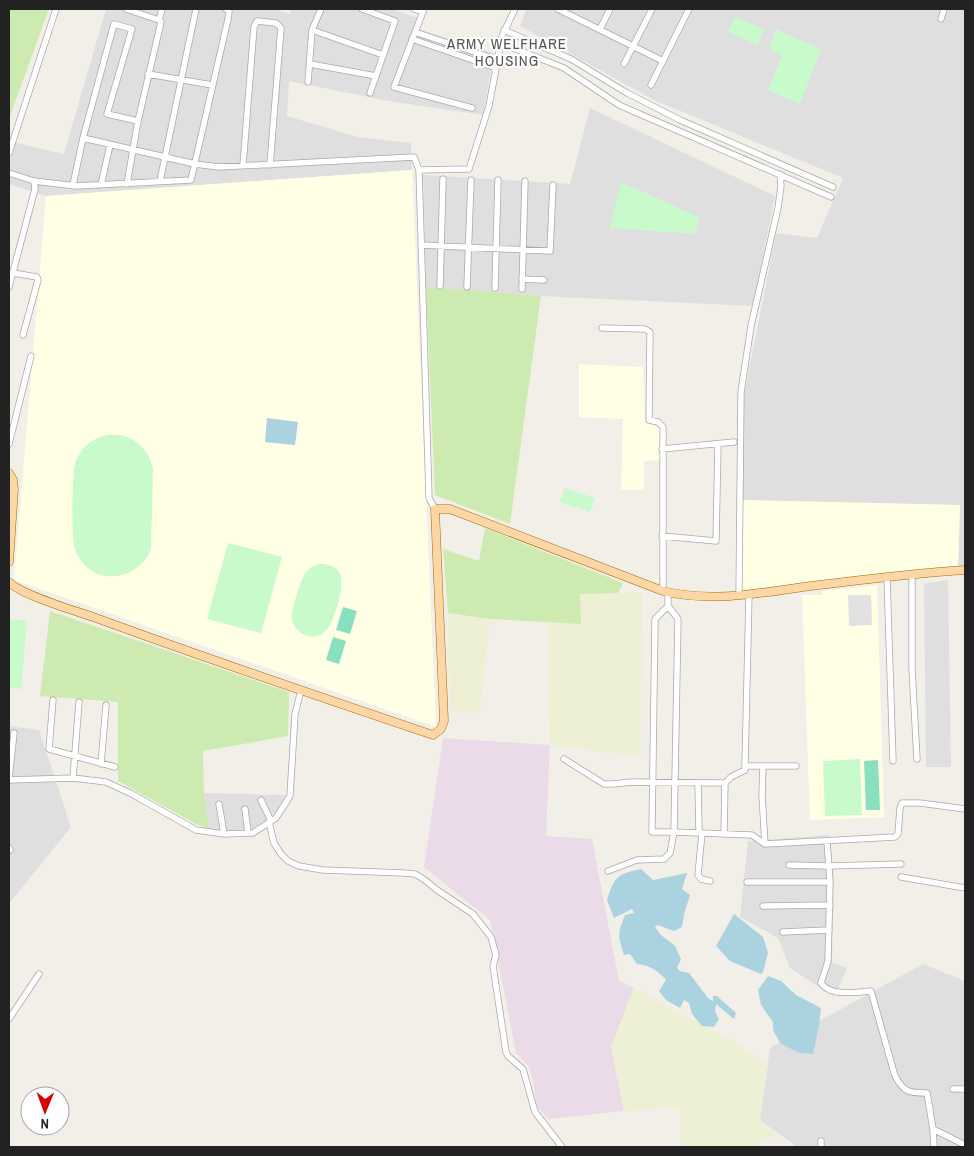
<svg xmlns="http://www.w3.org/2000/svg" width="974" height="1156" font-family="'Archivo Narrow',sans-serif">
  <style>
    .residential { fill: #e0dfdf }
    .industrial { fill: #ebdbe8 }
    .education { fill: #ffffe5 }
    .farmland { fill: #eef0d5 }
    .grass { fill: #cdebb0 }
    .park { fill: #c8facc }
    .pitch { fill: #88e0be }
    .parking { fill: #e2e2e2 }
    .water { fill: #aad3df }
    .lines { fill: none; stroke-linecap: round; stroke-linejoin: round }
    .minor-casing { stroke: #a9a9a9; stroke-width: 7 }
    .major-casing { stroke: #a06b00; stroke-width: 9 }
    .minor { stroke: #fff; stroke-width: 5.5 }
    .major { stroke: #fcd6a4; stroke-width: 8 }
    .labels { text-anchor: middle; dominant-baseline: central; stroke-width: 4.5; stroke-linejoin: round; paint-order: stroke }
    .neighbourhood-label { font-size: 15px; letter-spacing: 1px; fill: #555; stroke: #fff }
  </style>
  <rect width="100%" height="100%" fill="#f2efe9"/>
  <path class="residential" d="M106,9H274L290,14L291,9H392L417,18L414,28L494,53L483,115L388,101L289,81L287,116L358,137L411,143L412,170L46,196L9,184V141L64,154Z
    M526,9H965V567H958L960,505L741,500L744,395L776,233L817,238L843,178L654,100L520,26Z
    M590,108L775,196L753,306L541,296L426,287L423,175L570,184Z
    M948,580L951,767H926L924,584Z
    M9,726L39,730L71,827L9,904Z
    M204,793L285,795L280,807L266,821L252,829L231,832L209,829Z
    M829,835L834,874L832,962L847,968L834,997L790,968L778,938L740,917L748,841Z
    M923,964L965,981V1147H797L760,1120L770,1048Z"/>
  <path class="industrial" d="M443,738L550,745L546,836L592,839L619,981L634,988L611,1047L624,1111L549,1119L538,1108L530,1068L516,1053L490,920L424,867Z"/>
  <path class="education" d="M412,170L436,727L14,580L46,196Z
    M579,364L643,367L645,422L660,428L661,460L644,461V490H621L623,419L579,417Z
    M741,500L960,505L958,567L742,590Z
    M877,585L884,817L810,820L802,595H823V591Z"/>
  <path class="farmland" d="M642,592L641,757L550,745L548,621L580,624V594Z
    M448,613L490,619L480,713L450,712Z
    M634,988L732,1041L768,1064L760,1120L778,1133L752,1147H681L680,1108L624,1111L611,1047Z"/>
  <path class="grass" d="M9,9H49L9,119Z
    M426,287L541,296L510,524L435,495Z
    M485,528L623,583L618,593L580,594L581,624L490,619L448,613L443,549L479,561Z
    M50,611L289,692L288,736L203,751L204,793L209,829L196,824L118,781V702L40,696Z"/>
  <path class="park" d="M735,17L764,29L758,45L728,32Z
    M776,29L821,49L800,104L768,90L782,56L769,49Z
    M621,182L699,217L696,234L610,228Z
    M108,435C131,433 148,446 153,469L151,549C137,584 88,587 75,549C71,537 72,477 75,464C80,448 91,438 108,435Z
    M565,488L595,498L590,512L560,502Z
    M228,543L282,557L261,633L207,619Z
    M320,564C349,564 342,589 337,607C332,623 325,644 303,634C297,631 293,625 292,619C291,610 301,578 307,571C311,567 315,565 320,564Z
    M9,619L27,621L21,689L9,688Z
    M860,759L862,815L825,816L823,761Z"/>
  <path class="pitch" d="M343,607L357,611L350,634L336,630Z
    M333,637L346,641L339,664L326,660Z
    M878,760L880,810H866L864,761Z"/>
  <path class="parking" d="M848,595H871L872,625L849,626Z"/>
  <path class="water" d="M267,418L298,422L295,445L265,442Z
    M641,869L653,880L687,873L682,889L690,895L684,914L682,927L674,931L658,925L655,927L661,935L675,946L681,959L677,968L680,971L689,973L708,998L713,1001V996H717L736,1013L734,1019L716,1004L715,1011L719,1019L714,1027L702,1026L692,1014L689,1003L684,1000L680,1008L666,1000L659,991L666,980C658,971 650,965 637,964L630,954L624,955C618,935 617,935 625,915L634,913L632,909L614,918L607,900C614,877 617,874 641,869Z
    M734,914L763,937L768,953L763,972L761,974L730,961L716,946Z
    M768,976L781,981L796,995L821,1008L819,1026L813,1054L799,1053L780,1043L773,1030V1022L761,1005L758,990Z"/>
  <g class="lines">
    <defs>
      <path id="minor" d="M126,9L159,20L161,22L138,121L127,184
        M362,9L395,21L370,93
        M414,9L423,12
        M424,9L394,87L472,108
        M558,9L663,61
        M941,19L944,9
        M159,20L162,9
        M600,29L610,9
        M312,30L383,55
        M504,30L571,59L627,93L680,120L833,187
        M415,32L498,60
        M412,39L496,68
        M501,43L564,68L619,105L831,197
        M310,64L376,76
        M624,64L652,9
        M148,74L212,85
        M308,82L312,30L321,9
        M651,85L689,9
        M83,138L195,164L219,167L414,157L419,170
        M9,153L56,9
        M243,165L254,27L257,21L276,23L281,28L270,165
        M9,173L34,181L35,189L9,287
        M34,181L76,186L191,180L228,19L229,11L226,9
        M160,181L196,9
        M73,185L83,138L114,24L132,29L107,114L138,121
        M101,185L110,145
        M421,245L550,251L553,185
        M13,273L37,277L38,280L23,335
        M522,279L544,280
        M440,286L443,179
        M467,287L471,180
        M495,288L498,180
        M522,289L525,181
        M602,328L645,329L650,332L649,420L658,422L663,427V591
        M9,444L31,356
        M662,449L734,442
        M435,509L429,498L419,170L469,169L489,106L502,36L515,9
        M662,536L716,541L718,444
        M912,575V669L917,759
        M887,578L893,761
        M668,592V606L678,619L674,832L752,835L765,844L895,837L898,834L900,808L902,803H920L965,809
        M739,596L741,392L751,326L778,208L781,186L780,174
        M53,700L49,749L115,767
        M564,759L604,784H613L632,782L725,783
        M101,764L106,705
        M745,766H796
        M763,766L762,795L765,844
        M9,778L14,733
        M73,778L79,702
        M9,780L73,778L106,782L132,794L196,830L224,834L253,833L276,818L290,796L295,714L301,690
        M698,783L699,832
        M261,800L271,821
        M219,804L224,834
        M245,809L248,833
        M269,822L274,843L281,854L288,861L299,866L323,870L404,873L415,874L425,880L437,890L473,914L491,937L496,955L493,966L506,1052L508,1056L523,1069L535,1112L562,1147
        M702,833L698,875L701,879L710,881
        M724,833L725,783L731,777L745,770V766L749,594
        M827,841L830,882L828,961L821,983C831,997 855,992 871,991L895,1076C904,1092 908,1093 927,1093L933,1129L965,1145
        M9,848L10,850
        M789,865L829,866L901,864
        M608,871L637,860L664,859L670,853L674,832H652L655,619L668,606
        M901,877L965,888
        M747,882H830
        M763,906L830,905
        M783,932L829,930
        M9,1019L39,974
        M953,1089H965
        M933,1129L934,1147
        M821,1141V1147"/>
      <path id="major" d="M9,473L13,480L14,489L9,562
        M9,582C21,595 76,611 96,618C208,659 320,697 433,735L441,729L444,721L435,509H450L663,591C711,603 761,593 810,586C861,580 914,573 965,570"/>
    </defs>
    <use href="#minor" class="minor-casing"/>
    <use href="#major" class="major-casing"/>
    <use href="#minor" class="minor"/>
    <use href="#major" class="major"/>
  </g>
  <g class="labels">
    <g class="neighbourhood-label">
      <text x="507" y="43">ARMY WELFHARE<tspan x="507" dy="17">HOUSING</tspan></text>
    </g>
  </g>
  <rect width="974" height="1156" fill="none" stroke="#222222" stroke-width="20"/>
  <g transform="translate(45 1111) rotate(181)"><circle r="24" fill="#ffffff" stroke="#a7a7a7"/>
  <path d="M0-4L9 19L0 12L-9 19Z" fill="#d40000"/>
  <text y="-8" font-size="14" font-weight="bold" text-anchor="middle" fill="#222222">N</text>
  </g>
</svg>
